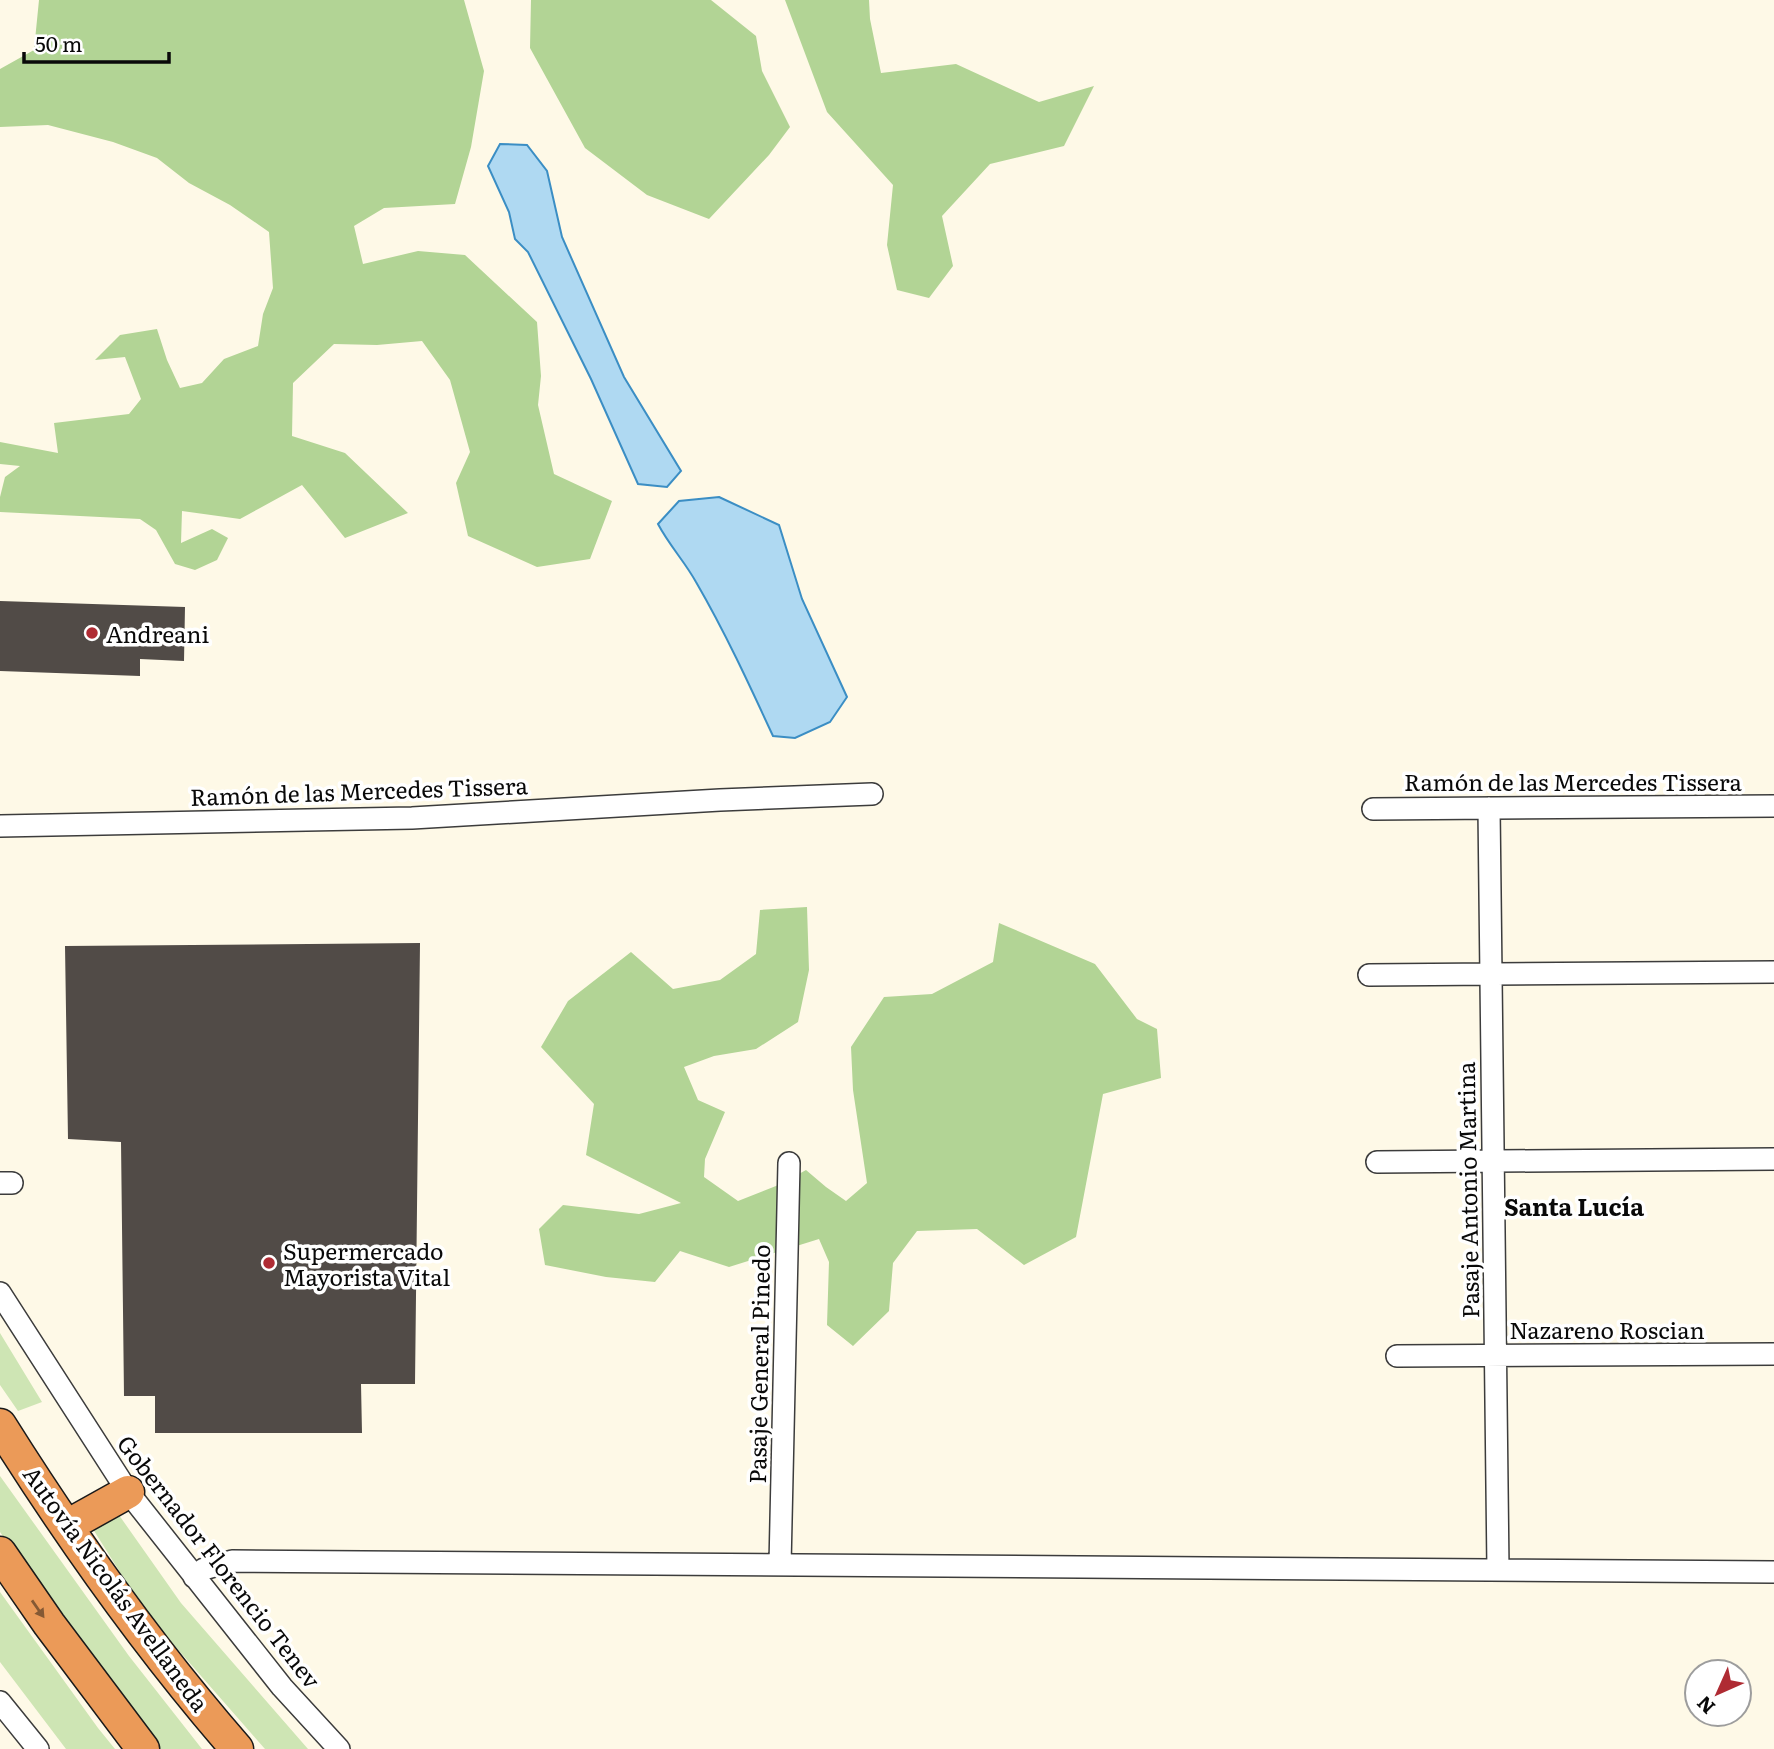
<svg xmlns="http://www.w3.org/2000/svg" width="1774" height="1749" font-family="Literata,serif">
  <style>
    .green { fill: #cee5b4 }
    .forest { fill: #b2d495 }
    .water { fill: #afd9f2; stroke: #3b8ec4; stroke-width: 2 }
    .building { fill: #514b47 }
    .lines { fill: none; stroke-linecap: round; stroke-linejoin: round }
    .minor-casing { stroke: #3c3c3c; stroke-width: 24 }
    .highway-casing { stroke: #1a1a1a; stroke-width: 35 }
    .minor { stroke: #fff; stroke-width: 21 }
    .highway { stroke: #eb9a58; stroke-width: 32 }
    .oneway { fill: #855934 }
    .poi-dot { fill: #af2b33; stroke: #fff; stroke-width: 2.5 }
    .labels { text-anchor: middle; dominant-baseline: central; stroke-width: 7; stroke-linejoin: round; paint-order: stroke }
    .poi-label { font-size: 23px; fill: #090909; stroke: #fff; text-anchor: start }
    .street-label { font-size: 23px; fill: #090909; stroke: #fff }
    .neighbourhood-label { font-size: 24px; font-weight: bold; fill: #090909; stroke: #fff }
  </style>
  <rect width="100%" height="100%" fill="#fef9e7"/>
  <path class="green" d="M0,1333L42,1402L18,1411L0,1385Z
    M0,1476L129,1656L202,1749H158L79,1645L0,1532Z
    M114,1508L181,1603L308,1749H265L145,1612L86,1518Z
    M0,1592L98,1728L115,1749H66L0,1662Z"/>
  <path class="forest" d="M39,0H464L484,71L471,147L455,204L384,208L354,226L363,264L418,251L465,255L537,322L541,376L538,405L554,474L612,501L590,559L537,567L468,536L456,483L470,452L450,380L422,341L377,345L334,344L293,383L292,436L345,453L408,513L345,538L302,485L240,519L182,511L181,543L212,529L228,538L217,560L195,570L175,564L156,530L140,519L0,512V497L5,477L20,466L0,464V442L58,453L54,423L129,414L141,399L125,357L95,360L120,335L157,329L167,360L180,388L202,383L224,359L258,346L263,314L273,288L269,232L230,205L189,183L157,158L113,142L48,125L0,127V69L34,50Z
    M531,0H711L756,36L762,71L790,127L769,155L709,219L647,195L585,148L530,48Z
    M785,0H869L870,19L881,73L956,64L1039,102L1094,86L1064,146L990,164L942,216L953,266L929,298L897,290L887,245L893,185L827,112Z
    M807,907L809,970L798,1022L756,1049L714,1056L684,1067L698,1100L725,1112L705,1159L704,1177L738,1201L781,1184L806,1170L826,1187L846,1201L867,1183L853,1090L851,1047L884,997L932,994L993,962L999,923L1095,964L1137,1019L1157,1029L1161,1078L1103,1094L1076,1237L1024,1265L977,1229L917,1231L893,1263L889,1311L853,1346L827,1325L829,1262L819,1239L729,1267L680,1251L655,1282L606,1277L545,1265L539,1229L563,1205L639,1214L681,1203L586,1155L594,1104L541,1047L568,1001L631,952L673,989L720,980L756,954L760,910Z"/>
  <path class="water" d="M500,144L527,145L547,171L562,237L624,377L681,471L667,487L638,484L591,379L528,252L515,239L509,212L488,166Z
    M719,497L779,525L802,599L847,697L830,722L795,738L773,736C749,684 725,632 696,582C685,562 669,545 658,524L679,501Z"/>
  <path class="building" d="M0,601L185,607L184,661L140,659V676L0,671Z
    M420,943L415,1384H361L362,1433H155V1396H124L121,1142L68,1139L65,946Z"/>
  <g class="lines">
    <defs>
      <path id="minor" d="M1489,808L1498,1570
        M1373,809L1774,806
        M0,826L412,818L720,800L872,794
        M1369,975L1774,972
        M1377,1162L1774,1159
        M0,1183H12
        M0,1293L128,1492L282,1687L339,1749
        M1397,1356L1774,1354
        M780,1565L789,1163
        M194,1577L204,1569L232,1561L1774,1572
        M0,1702L38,1749"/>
      <path id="highway" d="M0,1425C71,1538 149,1648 237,1749
        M67,1526L128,1492
        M0,1553L49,1624L143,1749"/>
    </defs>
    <use href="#minor" class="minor-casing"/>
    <use href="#highway" class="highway-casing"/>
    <use href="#minor" class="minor"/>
    <use href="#highway" class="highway"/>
  </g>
  <defs><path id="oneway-solid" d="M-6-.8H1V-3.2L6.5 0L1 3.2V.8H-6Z" transform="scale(1.75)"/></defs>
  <use class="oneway" href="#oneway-solid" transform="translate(38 1609) rotate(55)"/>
  <g class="poi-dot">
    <circle cx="92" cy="633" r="7"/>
    <circle cx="269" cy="1263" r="7"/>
  </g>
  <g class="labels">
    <g class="poi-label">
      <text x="106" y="633">Andreani</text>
      <text x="283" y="1250">Supermercado<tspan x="283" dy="26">Mayorista Vital</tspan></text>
    </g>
    <g class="street-label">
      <text x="1573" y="781">Ramón de las Mercedes Tissera</text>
      <text transform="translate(359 790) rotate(-2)">Ramón de las Mercedes Tissera</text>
      <text transform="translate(1467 1190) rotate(-91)">Pasaje Antonio Martina</text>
      <text x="1607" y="1329">Nazareno Roscian</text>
      <text transform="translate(758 1364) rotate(-89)">Pasaje General Pinedo</text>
      <text transform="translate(220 1561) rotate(52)">Gobernador Florencio Tenev</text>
      <text transform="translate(117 1588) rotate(54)">Autovía Nicolás Avellaneda</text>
    </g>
    <g class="neighbourhood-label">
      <text x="1574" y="1205">Santa Lucía</text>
    </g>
  </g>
  <g transform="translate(1718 1693) rotate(225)"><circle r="33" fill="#ffffff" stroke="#9d9d9d" stroke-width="2"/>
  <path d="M0-5L12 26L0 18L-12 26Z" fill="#af2b33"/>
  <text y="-10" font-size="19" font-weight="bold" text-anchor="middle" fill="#090909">N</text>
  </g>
  <path d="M24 52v10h145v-10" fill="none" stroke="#090909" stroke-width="3.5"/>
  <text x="35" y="52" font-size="21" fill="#090909" stroke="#ffffff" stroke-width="5" paint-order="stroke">50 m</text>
</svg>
